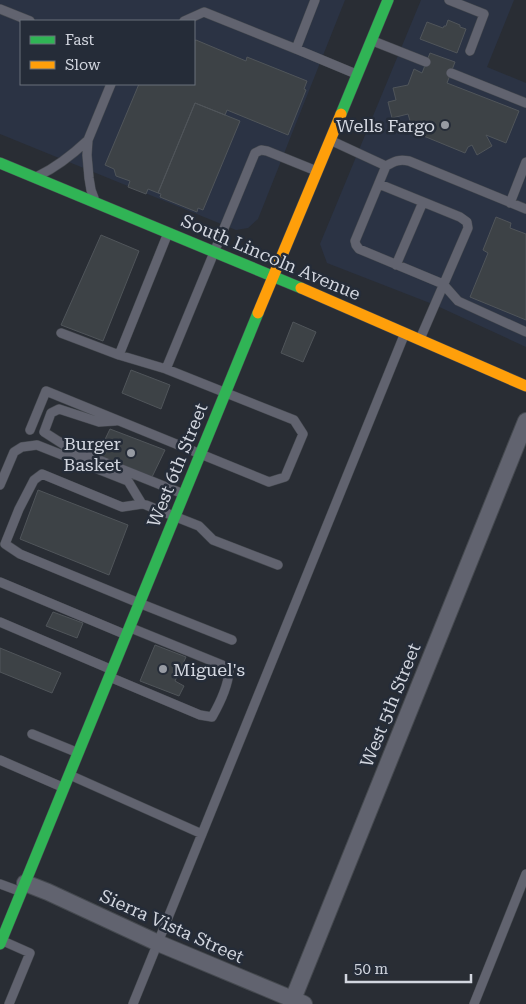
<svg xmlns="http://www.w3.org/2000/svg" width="526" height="1004" font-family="'Roboto Serif',serif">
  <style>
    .built { fill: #2b3344; fill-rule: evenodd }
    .building { fill: #3d4246; stroke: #50555a }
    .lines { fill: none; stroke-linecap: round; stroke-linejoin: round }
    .lane-casing { stroke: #45494f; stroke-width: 10 }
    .street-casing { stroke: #45494f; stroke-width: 18 }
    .fast-casing { stroke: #45494f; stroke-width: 12 }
    .slow-casing { stroke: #45494f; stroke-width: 12 }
    .lane { stroke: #61636f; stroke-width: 9 }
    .street { stroke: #61636f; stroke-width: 16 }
    .fast { stroke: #30b455; stroke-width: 11 }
    .slow { stroke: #ff9f0a; stroke-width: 11 }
    .poi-dot { fill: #979ba3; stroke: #252c38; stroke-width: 2 }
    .labels { text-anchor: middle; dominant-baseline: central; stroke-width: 5; stroke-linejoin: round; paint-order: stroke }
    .poi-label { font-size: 18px; fill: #d2d6df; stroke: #252c38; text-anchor: end }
    .street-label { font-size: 18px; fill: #d2d6df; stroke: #252c38 }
  </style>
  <rect width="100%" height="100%" fill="#292d34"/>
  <path class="built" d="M0,0H345L258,219L248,228L236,230L0,134ZM21,21H194V84H21Z
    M421,0H514L487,67L526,83V347L435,305L327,263L320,244Z"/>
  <path class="building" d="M448,20L460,25V27L466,29L457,53L420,39L427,22L443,28L444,26H446Z
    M196,40L246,61L247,57L307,81L304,89L306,90L288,135L227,110L225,115L195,103L158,193L148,189L146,194L128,187L130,181L116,176L114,169L105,165L139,84H194V41Z
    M430,53L455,62L447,83L519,111L506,143L486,135L492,146L477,155L472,145L468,147L465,153L409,130L411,124L408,114L392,118L388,102L396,100L393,88L408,85L414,69L422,73Z
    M195,103L240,121L203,210L198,208L197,212L160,197L161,194L158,193Z
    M496,217L511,223L510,228L526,234V320L470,297L488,253L483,250Z
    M101,235L139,251L103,341L61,325Z
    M293,322L316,332L303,362L281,353Z
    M131,370L170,385L161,409L122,393Z
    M110,429L165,450L152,477L97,456Z
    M38,490L128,525L109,575L20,539Z
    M53,612L83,623L77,638L46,626Z
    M155,645L186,657L175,681L184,686L179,696L140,681Z
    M0,648L61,673L52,693L0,672Z"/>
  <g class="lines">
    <defs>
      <path id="lane" d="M315,0L296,49L356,74
        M449,0L484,14L470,51
        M0,9L30,21
        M184,21L204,12L296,49
        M373,41L426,62
        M451,73L526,103
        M332,141L386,166
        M38,176C57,167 72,155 88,140
        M379,184L460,217L467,222L468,228L420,339
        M94,198L91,190L89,178L87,155L88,140L111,84
        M510,203L526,162
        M526,209L409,161C399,159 395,161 386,166L355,241L356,245L359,249L443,284L458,301L526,332
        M396,265L423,202
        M119,355L168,233
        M166,369L255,153L261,150L267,151L314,170
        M115,421L99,422L59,409L51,413L44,432L69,448L181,493
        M30,430L46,391L269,482L285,477L303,434L294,420L166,369L119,355L61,333
        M0,485L14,452L22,447L37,445L128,481L142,504
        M0,582L124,634
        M0,622L110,669
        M232,640L139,603L20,554L5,544L19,509L34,480L42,474L122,507L142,504L146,505L199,526L213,540L278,565
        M112,678L200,715L212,717C220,703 228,687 229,671L222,665L131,628
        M32,734L76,752
        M0,760L62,787
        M72,776L202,834
        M0,884L19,891
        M3,941L30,953L9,1004
        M133,1004L405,333
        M474,1004L526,874"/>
      <path id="street" d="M25,883L48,892L158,943L304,1004
        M291,1004L526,421"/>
      <path id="fast" d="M341,114L388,0
        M0,163L301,288
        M0,944L258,313"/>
      <path id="slow" d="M301,288L526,386
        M258,313L341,114"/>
    </defs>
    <use href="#lane" class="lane-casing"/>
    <use href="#street" class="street-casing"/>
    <use href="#fast" class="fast-casing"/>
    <use href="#slow" class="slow-casing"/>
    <use href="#lane" class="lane"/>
    <use href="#street" class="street"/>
    <use href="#fast" class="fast"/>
    <use href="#slow" class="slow"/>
  </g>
  <g class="poi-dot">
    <circle cx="445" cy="125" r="5"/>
    <circle cx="131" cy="453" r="5"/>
    <circle cx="163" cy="669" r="5"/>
  </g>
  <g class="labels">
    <g class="poi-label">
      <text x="435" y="125">Wells Fargo</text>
      <text x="121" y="443">Burger<tspan x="121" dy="21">Basket</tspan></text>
      <text x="173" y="669" text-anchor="start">Miguel's</text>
    </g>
    <g class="street-label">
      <text transform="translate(271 257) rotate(23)">South Lincoln Avenue</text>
      <text transform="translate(177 465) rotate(-68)">West 6th Street</text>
      <text transform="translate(390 705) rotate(-68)">West 5th Street</text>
      <text transform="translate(172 926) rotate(24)">Sierra Vista Street</text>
    </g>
  </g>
  <rect x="20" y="20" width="175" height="65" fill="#252c38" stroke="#6a707b"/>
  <rect x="30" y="36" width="25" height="8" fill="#30b455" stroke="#6a707b"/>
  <text x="65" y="45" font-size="15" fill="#d2d6df">Fast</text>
  <rect x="30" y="61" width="25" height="8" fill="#ff9f0a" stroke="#6a707b"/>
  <text x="65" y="70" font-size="15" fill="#d2d6df">Slow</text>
  <path d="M346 974v8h125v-8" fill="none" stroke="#d2d6df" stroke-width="2.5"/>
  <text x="354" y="974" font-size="15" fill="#d2d6df" stroke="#252c38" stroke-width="4" paint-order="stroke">50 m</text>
</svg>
